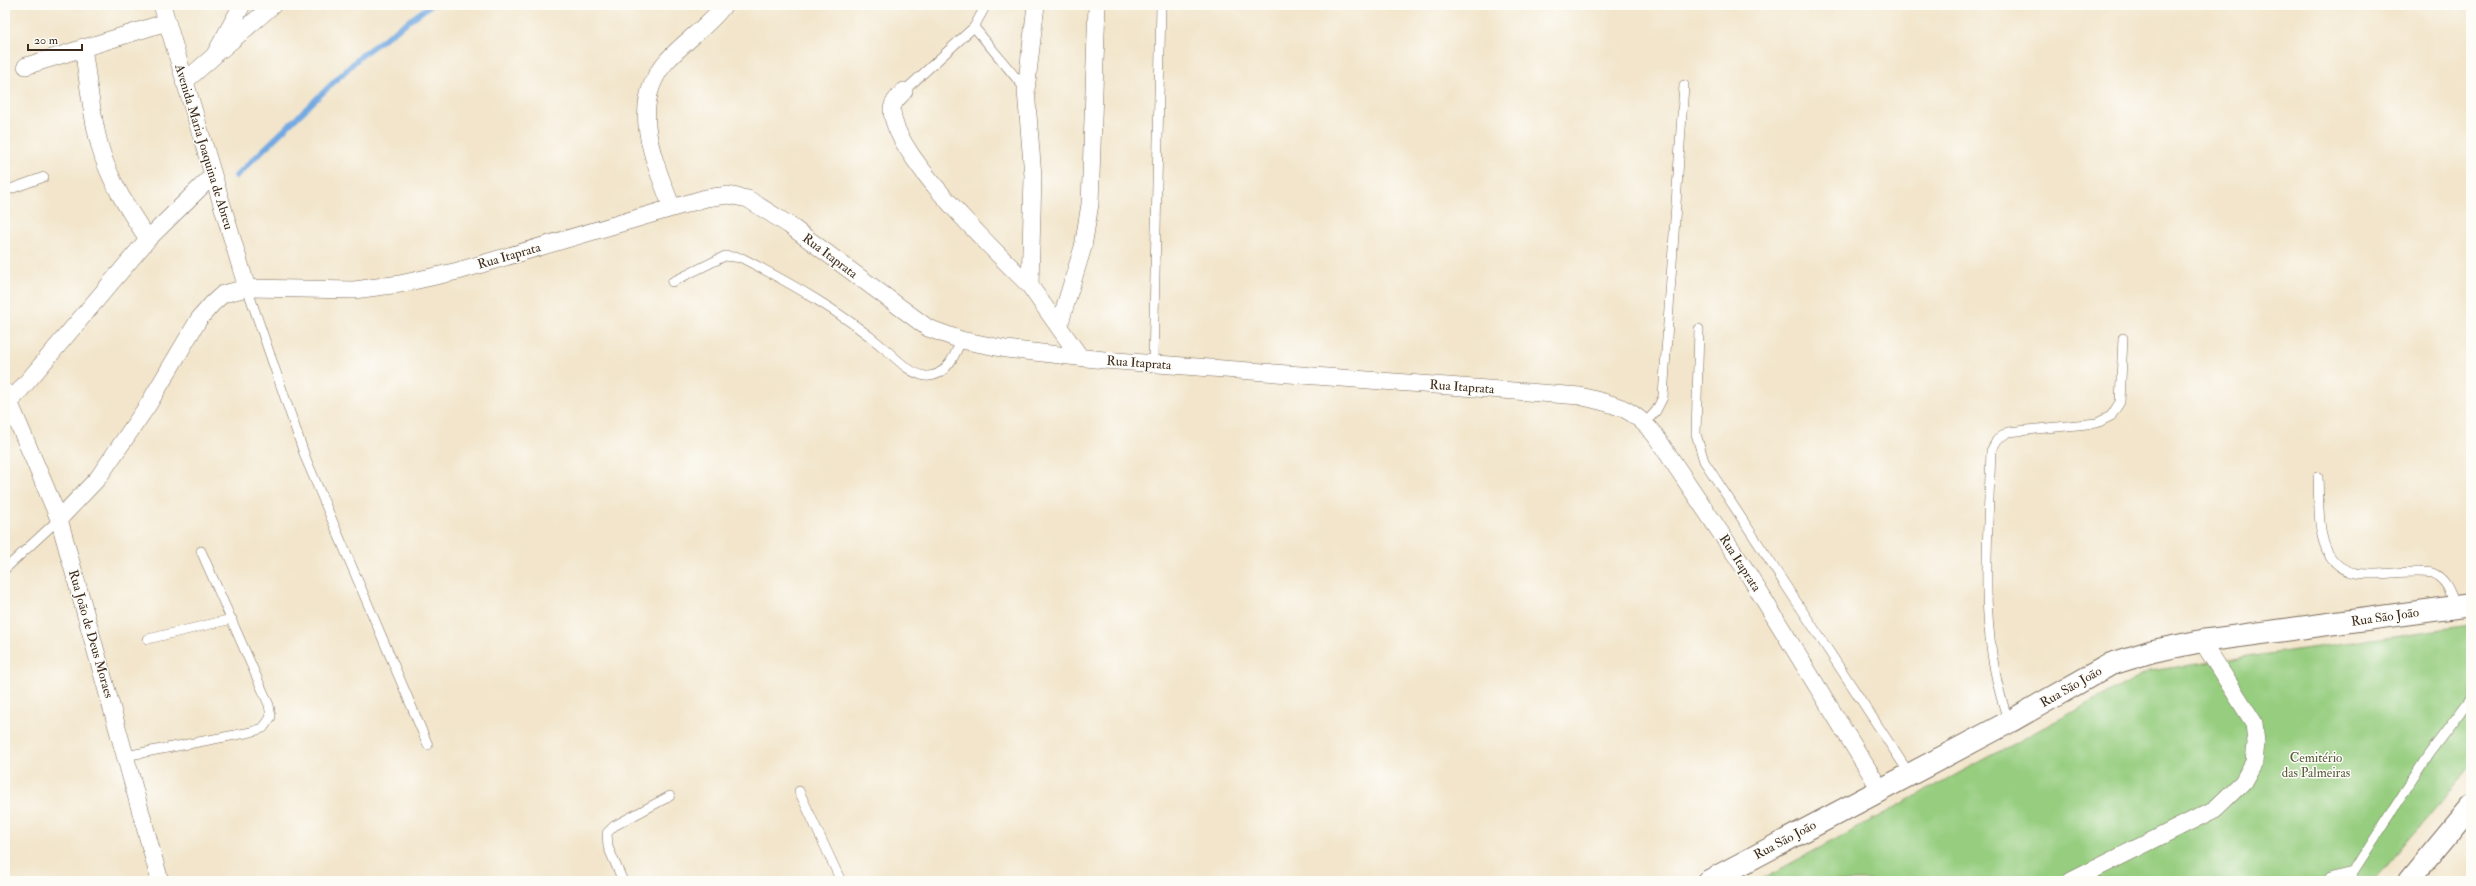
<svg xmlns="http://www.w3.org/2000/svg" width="2476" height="886" font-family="'IM FELL Double Pica',serif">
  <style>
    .green { fill: #96cd7f; stroke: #687c4e }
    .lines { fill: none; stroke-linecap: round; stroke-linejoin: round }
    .stream { stroke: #72a9e1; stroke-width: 5.5 }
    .lane-casing { stroke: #7b6b5b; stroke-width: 10 }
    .street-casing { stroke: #7b6b5b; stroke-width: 18 }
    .secondary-casing { stroke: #7b6b5b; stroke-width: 24 }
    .lane { stroke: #fff; stroke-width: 9 }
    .street { stroke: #fff; stroke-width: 17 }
    .secondary { stroke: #fff; stroke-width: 22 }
    .labels { text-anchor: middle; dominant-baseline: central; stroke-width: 3; stroke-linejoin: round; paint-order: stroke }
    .street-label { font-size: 13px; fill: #3b2a1e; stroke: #fdfcf7 }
    .park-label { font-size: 13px; fill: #565b3b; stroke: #fdfcf7 }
  </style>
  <rect width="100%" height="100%" fill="#fdfcf7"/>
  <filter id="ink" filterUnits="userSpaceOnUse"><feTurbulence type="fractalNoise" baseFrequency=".025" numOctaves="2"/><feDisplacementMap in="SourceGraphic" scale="8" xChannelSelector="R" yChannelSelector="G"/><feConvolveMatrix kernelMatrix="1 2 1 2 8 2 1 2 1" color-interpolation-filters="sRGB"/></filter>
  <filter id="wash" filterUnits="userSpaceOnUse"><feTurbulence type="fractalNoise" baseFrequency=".012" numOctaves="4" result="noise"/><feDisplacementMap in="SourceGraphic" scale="16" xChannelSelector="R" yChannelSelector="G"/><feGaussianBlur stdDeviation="0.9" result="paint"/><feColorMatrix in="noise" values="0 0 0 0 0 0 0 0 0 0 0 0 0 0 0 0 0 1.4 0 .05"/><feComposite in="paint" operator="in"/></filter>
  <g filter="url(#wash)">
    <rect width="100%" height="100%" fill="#f2e5cb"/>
    <path class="green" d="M2471,625V766L2374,881H1758L2149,671Z"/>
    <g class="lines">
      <path class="stream" d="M236,176L363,54L431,5"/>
    </g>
  </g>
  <g filter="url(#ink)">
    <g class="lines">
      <defs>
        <path id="lane" d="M974,27L1026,90
          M904,91L974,27L986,5
          M5,191L44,177
          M672,282L725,256L742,258C792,284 842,312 885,349C897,359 909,373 925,376C945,378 956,354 961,340
          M247,288L306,459L428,745
          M1699,329L1696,434L1704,461L1909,773
          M1153,364L1161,5
          M1645,423L1656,411L1663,397L1684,85
          M2318,477C2320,509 2313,565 2356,573C2379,577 2408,569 2432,573C2447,579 2450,593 2456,607
          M5,569L59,519
          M148,639L232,619
          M2009,722C1977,636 1988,541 1991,451L1997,440L2008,432L2097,423L2111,416L2120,402L2123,338
          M125,756L251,732L263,728L271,717L269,705L201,551
          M799,791L841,881
          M2348,880L2428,755L2471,698
          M623,881L608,847L607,833L614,826L670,796"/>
        <path id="street" d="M162,5L247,288
          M1036,5L1026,90L1033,176L1030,286L1080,357
          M83,47C88,80 91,114 100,147C109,180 129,211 148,239
          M222,49L273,5
          M26,66L167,22
          M184,82L214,56L242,5
          M904,91C899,97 893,101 892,109C891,153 998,254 1030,286
          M672,208C655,162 628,107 665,63C683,42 708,27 724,5
          M1059,326L1083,247L1090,204L1097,5
          M5,392L59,519L160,881
          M5,408L148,239L213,175
          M59,519L98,478L148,405L199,319L212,304L223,294L247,288L354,290L400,284L458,271L706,198L728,195L748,199L789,225L928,328L961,340L1006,349L1104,360L1580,396C1615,405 1630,405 1655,435L1747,572L1880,789
          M2071,881L2215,809L2243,782L2254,762L2256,743L2254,723L2202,641
          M2332,881L2349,877"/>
        <path id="secondary" d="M1709,881L2009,722L2111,664L2153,651L2202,641L2471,605
          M2409,881L2471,806"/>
      </defs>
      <use href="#lane" class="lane-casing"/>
      <use href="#street" class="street-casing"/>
      <use href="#secondary" class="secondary-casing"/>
      <use href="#lane" class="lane"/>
      <use href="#street" class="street"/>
      <use href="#secondary" class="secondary"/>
    </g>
  </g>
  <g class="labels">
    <g class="street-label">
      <text transform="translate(204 147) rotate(73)">Avenida Maria Joaquina de Abreu</text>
      <text transform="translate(509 256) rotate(-16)">Rua Itaprata</text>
      <text transform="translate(830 256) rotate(37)">Rua Itaprata</text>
      <text transform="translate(1139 363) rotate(4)">Rua Itaprata</text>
      <text transform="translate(1462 387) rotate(4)">Rua Itaprata</text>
      <text transform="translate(1740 563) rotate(57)">Rua Itaprata</text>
      <text transform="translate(2385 617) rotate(-8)">Rua São João</text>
      <text transform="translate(91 634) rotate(74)">Rua João de Deus Moraes</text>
      <text transform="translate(2071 687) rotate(-30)">Rua São João</text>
      <text transform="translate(1785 840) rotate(-28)">Rua São João</text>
    </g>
    <g class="park-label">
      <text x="2316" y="758">Cemitério<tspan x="2316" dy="15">das Palmeiras</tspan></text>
    </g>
  </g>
  <rect width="2476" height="886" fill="none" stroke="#fdfcf7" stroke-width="20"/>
  <path d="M28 44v6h54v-6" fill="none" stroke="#3b2a1e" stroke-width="2"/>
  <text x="34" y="44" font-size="12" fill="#3b2a1e" stroke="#fdfcf7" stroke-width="3" paint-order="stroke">20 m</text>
</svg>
